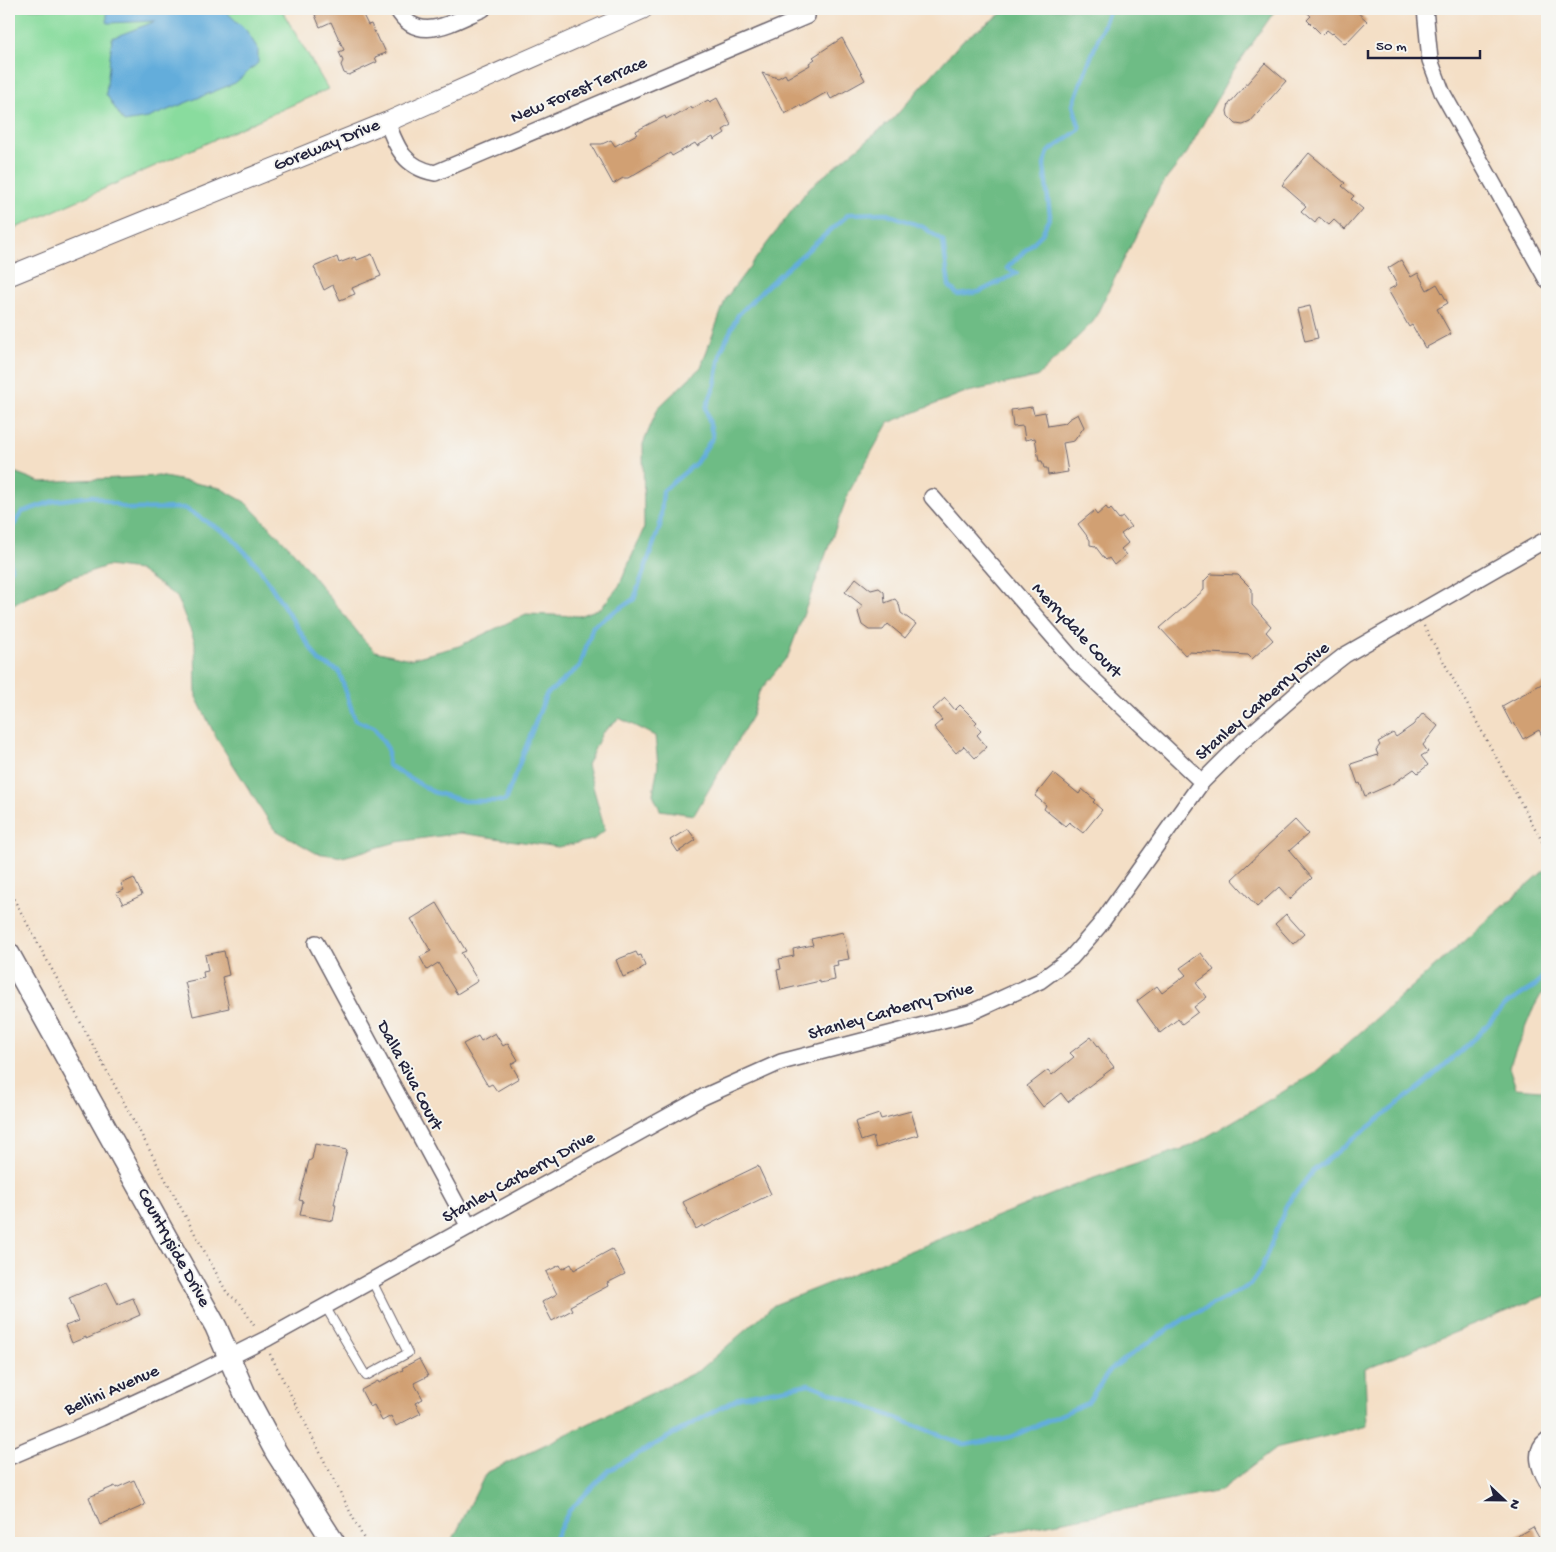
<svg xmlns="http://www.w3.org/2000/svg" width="1556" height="1552" font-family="'Gochi Hand',sans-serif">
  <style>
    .green { fill: #89dc9e; stroke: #567f6c }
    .forest { fill: #6ebc85; stroke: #486f60 }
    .water { fill: #63addb; stroke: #42688b }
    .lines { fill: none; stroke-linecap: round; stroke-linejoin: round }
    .stream { stroke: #63addb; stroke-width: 4.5 }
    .building { fill: #d1a073 }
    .service-casing { stroke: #6c646c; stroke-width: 10 }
    .minor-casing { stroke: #6c646c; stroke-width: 18 }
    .tertiary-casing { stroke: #6c646c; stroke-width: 21 }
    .secondary-casing { stroke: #6c646c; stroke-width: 24 }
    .path { stroke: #6c646c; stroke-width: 2.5; stroke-dasharray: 1 4; stroke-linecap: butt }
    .service { stroke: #fff; stroke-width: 8 }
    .minor { stroke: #fff; stroke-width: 15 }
    .tertiary { stroke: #fff; stroke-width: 19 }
    .secondary { stroke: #fff; stroke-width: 21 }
    .labels { text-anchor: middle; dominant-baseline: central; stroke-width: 4; stroke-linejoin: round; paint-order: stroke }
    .street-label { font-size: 18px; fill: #22223b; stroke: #f6f6f2 }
  </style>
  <rect width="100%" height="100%" fill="#f6f6f2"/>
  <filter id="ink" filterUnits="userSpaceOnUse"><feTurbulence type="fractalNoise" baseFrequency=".02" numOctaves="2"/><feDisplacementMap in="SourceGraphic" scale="10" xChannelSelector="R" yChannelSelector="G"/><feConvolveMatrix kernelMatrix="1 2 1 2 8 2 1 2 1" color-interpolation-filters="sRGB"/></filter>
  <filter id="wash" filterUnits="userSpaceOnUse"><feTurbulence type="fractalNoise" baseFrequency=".0096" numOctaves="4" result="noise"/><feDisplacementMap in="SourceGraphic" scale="20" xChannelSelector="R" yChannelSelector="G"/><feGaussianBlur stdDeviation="1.12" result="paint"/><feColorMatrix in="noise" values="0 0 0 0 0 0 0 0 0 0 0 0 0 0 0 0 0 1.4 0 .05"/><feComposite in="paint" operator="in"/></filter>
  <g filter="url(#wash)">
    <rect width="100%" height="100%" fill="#f4dfc6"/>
    <path class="green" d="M9,9H281L328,89L9,231Z"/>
    <path class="forest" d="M1008,9H1276L1229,77L1187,153L1160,187L1093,322L1037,377L963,393L888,423L849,492L788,656L759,692L752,716L694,815L660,810L653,794L658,765L655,736L619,718L602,733L587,765L605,830L593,840L558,847L460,833L397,842L343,857L316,853L274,829L217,739L196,697L195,642L177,597L139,570L107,566L61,581L9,606V470L40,482L159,476L220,488L245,502L293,551L363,639L375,651L410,659L459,646L526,614L579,616L601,608L619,586L644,528L643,444L658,408L701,367L726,298L809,188L893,119L963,40Z
      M1547,868V984L1533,1009L1509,1067L1516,1088L1541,1090L1547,1088V1295L1365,1369L1367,1426L1275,1449L1220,1491L1001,1533L971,1543H451L486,1473L700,1370L774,1305L1088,1180L1191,1146L1313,1074Z"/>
    <path class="water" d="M107,9H223L246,30L258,49V63L235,83L148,118L124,122L106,94L112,38L156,21L107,23Z"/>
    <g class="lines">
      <path class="stream" d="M9,533L22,512L54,501L93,496L129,509L184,508L229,535L258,566L319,661L339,671L355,720L374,728L388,749V765L433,792L464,801H505L546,695L580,666L593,626L634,599L660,526L663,491L696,463L713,437L706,408L715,385L721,351L738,315L768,285L849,214L885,213L923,227L943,241L949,286L958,295L979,292L1017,273L1007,268L1042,234L1050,216L1044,165L1048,152L1080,129L1073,105L1083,77L1110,9
        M9,554L11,569L9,570
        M550,1543L555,1538L569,1511L609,1470L740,1397L809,1384L965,1445L1011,1437L1087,1403L1111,1369L1145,1345L1186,1318L1250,1285L1261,1269L1287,1204L1313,1171L1427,1081L1480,1033L1505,1005L1535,986L1547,972"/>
    </g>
    <g id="blocks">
      <path class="building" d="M320,9H360L368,25L371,24L379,42L382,44L386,53L375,57L377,62L349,75L344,73L341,65L343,61L339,52L344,50L331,22L320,27L315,15L322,12Z
        M1303,9H1354L1367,21L1345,44L1333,33L1332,34L1327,30L1322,35L1307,20L1311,16Z
        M842,38L865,80L831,99L827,92L801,107L800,105L785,114L762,73L778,78L785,74L787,78L810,65L809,63L815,59L813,57Z
        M1265,63L1286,81L1250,122L1243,125L1236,124L1228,116L1227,111L1229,104Z
        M717,98L731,125L723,130L725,133L714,140L713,137L697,146L695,143L672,156L670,153L628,178H623L613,184L591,144H602L611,140L615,146L637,134L636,131L651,123L665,116L666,119L673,115L674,117L691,107L692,109L708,100L710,102Z
        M1309,153L1345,183L1342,186L1354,196L1351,199L1363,209L1345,230L1334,220L1329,225L1319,217L1315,223L1301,211L1306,206L1282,185Z
        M372,254L381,276L352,288L355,294L340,300L333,285L324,290L314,267L337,257L339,263L355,257L357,260Z
        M1401,260L1411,277L1418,273L1427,290L1437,284L1448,303L1437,309L1451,334L1425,348L1412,325L1409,327L1388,290L1397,285L1388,268Z
        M1310,306L1318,338L1305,341L1297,309Z
        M1032,407L1034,414L1045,412L1048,426L1065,423L1069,419L1078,414L1084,427L1074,441L1063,443L1068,472L1048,475L1047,468H1044L1042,461H1039L1035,438L1025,440L1023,426L1013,427L1011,410Z
        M1106,507L1109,511L1111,509L1119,519L1123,517L1131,527L1121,534L1128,543L1121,549L1126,555L1114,565L1109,558L1106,560L1104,558L1095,546L1090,545V540L1078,524L1094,511L1097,515Z
        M1211,574L1238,575L1252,589V605L1271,626L1266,632L1273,640L1252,659L1248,655L1189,652L1185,655L1160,628L1204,590V581Z
        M856,578L871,590L879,588L884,592L885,603L895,599L899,604L901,613L916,624L905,638L888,624L883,630H869L862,625L858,612L863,606L845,592Z
        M1547,681V745L1539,730L1523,739L1514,723L1512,725L1502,706Z
        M945,698L955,710L960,705L977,722L975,724L981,731L977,735L987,747L975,758L964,746L956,753L934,727L942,720L933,709Z
        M1423,713L1438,726L1423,745L1428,752L1421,756L1428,765L1418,773L1414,769L1394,783L1365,796L1360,783L1358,784L1351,764L1378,755L1376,750L1380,745L1378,742L1393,733L1396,737L1413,725Z
        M1053,773L1079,794L1082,789L1095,800L1093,802L1102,810L1083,833L1069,822L1065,826L1044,809L1046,805L1035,796Z
        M1295,820L1308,834L1289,851L1312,878L1290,899L1279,887L1257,907L1232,879Z
        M688,829L696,840L678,852L670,840Z
        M134,878L142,895L123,904L117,893L124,890L121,884Z
        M437,903L466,951L461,953L478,981L457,994L438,963L427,970L420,957L431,951L411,919Z
        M1286,914L1304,934L1293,944L1275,924Z
        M843,932L849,959L837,961L838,965L833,966L835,980L820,983V981L781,990L777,970L781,969L779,959L794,956L793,949L813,945L811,939Z
        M224,951L229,975L222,977L229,1008L193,1016L185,982L204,978L203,972L208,971L205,955Z
        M636,952L638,956L641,955L645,966L640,969L641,970L623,977L616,960Z
        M1201,953L1214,970L1196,983L1207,997L1194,1007L1198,1012L1182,1024L1178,1019L1160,1033L1137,1001L1157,986L1162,993L1186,975L1180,968Z
        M495,1033L503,1046L508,1043L518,1060L511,1064L519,1078L497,1091L492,1084L488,1086L463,1044L478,1036L481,1041Z
        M1091,1037L1114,1067L1068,1102L1061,1093L1043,1107L1027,1086L1048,1070L1052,1075L1074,1057L1070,1053Z
        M911,1111L918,1135L876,1148L873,1137L861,1141L855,1122L879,1114L881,1119Z
        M315,1144L347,1150L334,1204H336L333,1221L300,1215L303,1201L299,1200L309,1161L312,1159Z
        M758,1166L771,1194L704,1227L703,1225L696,1229L683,1202Z
        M612,1249L625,1274L607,1283L608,1286L570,1306L572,1310L552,1321L542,1302L557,1294L546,1272L560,1265L562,1269L571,1264L574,1270Z
        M107,1282L118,1304L133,1298L140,1315L86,1339V1337L72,1343L65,1326L79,1321L69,1298Z
        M419,1359L428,1376L414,1383L423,1399L415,1403L421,1413L396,1426L391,1416L382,1421L374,1405L370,1407L361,1390L378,1381L379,1383L403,1370L402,1368Z
        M134,1480L145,1505L100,1525L89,1497L115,1486L116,1488Z
        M1533,1527L1542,1543H1505Z"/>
    </g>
  </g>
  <g filter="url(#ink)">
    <use href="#blocks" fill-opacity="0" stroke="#6c646c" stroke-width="1"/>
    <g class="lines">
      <defs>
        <path id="service" d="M325,1306L366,1376L408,1353L372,1281"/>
        <path id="minor" d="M397,9C418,46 454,21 483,9
          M1425,9L1430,60L1442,92L1547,280
          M387,122C397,148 404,167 435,173L807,16
          M932,497L1076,663L1202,782
          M316,943L469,1227
          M1547,1440C1532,1451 1540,1470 1547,1482
          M9,1457L101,1418L190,1377L268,1338L703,1097L781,1062L970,1013L1040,981L1071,958L1099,926L1202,782L1243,741L1309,683L1345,655L1547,539"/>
        <path id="tertiary" d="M9,276L387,122L643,9"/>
        <path id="secondary" d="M9,954L216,1327L245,1394L276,1452L334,1543"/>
      </defs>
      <use href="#service" class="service-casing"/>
      <use href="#minor" class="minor-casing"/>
      <use href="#tertiary" class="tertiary-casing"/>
      <use href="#secondary" class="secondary-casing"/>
      <path class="path" d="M1424,626L1547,850
        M9,890L227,1293L240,1303L255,1327
        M270,1354L366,1543"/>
      <use href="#service" class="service"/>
      <use href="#minor" class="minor"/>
      <use href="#tertiary" class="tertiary"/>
      <use href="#secondary" class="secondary"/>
    </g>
  </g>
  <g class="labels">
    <g class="street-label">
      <text transform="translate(579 91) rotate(-23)">New Forest Terrace</text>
      <text transform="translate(327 146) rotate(-22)">Goreway Drive</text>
      <text transform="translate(1076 631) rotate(47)">Merrydale Court</text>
      <text transform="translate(1263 702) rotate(-41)">Stanley Carberry Drive</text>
      <text transform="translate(891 1012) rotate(-16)">Stanley Carberry Drive</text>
      <text transform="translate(409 1076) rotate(62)">Dalla Riva Court</text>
      <text transform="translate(519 1178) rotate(-29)">Stanley Carberry Drive</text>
      <text transform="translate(173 1248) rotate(61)">Countryside Drive</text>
      <text transform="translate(112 1391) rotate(-24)">Bellini Avenue</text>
    </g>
  </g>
  <rect width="1556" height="1552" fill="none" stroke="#f6f6f2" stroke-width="30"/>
  <g transform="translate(1504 1500) rotate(112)" stroke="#f6f6f2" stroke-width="4" paint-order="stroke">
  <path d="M0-4L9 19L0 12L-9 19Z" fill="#22223b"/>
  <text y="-8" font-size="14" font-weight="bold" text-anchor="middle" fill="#22223b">N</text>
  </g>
  <path d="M1368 50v8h112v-8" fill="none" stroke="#22223b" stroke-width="2.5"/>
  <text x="1376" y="50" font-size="15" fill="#22223b" stroke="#f6f6f2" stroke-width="4" paint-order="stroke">50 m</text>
</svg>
